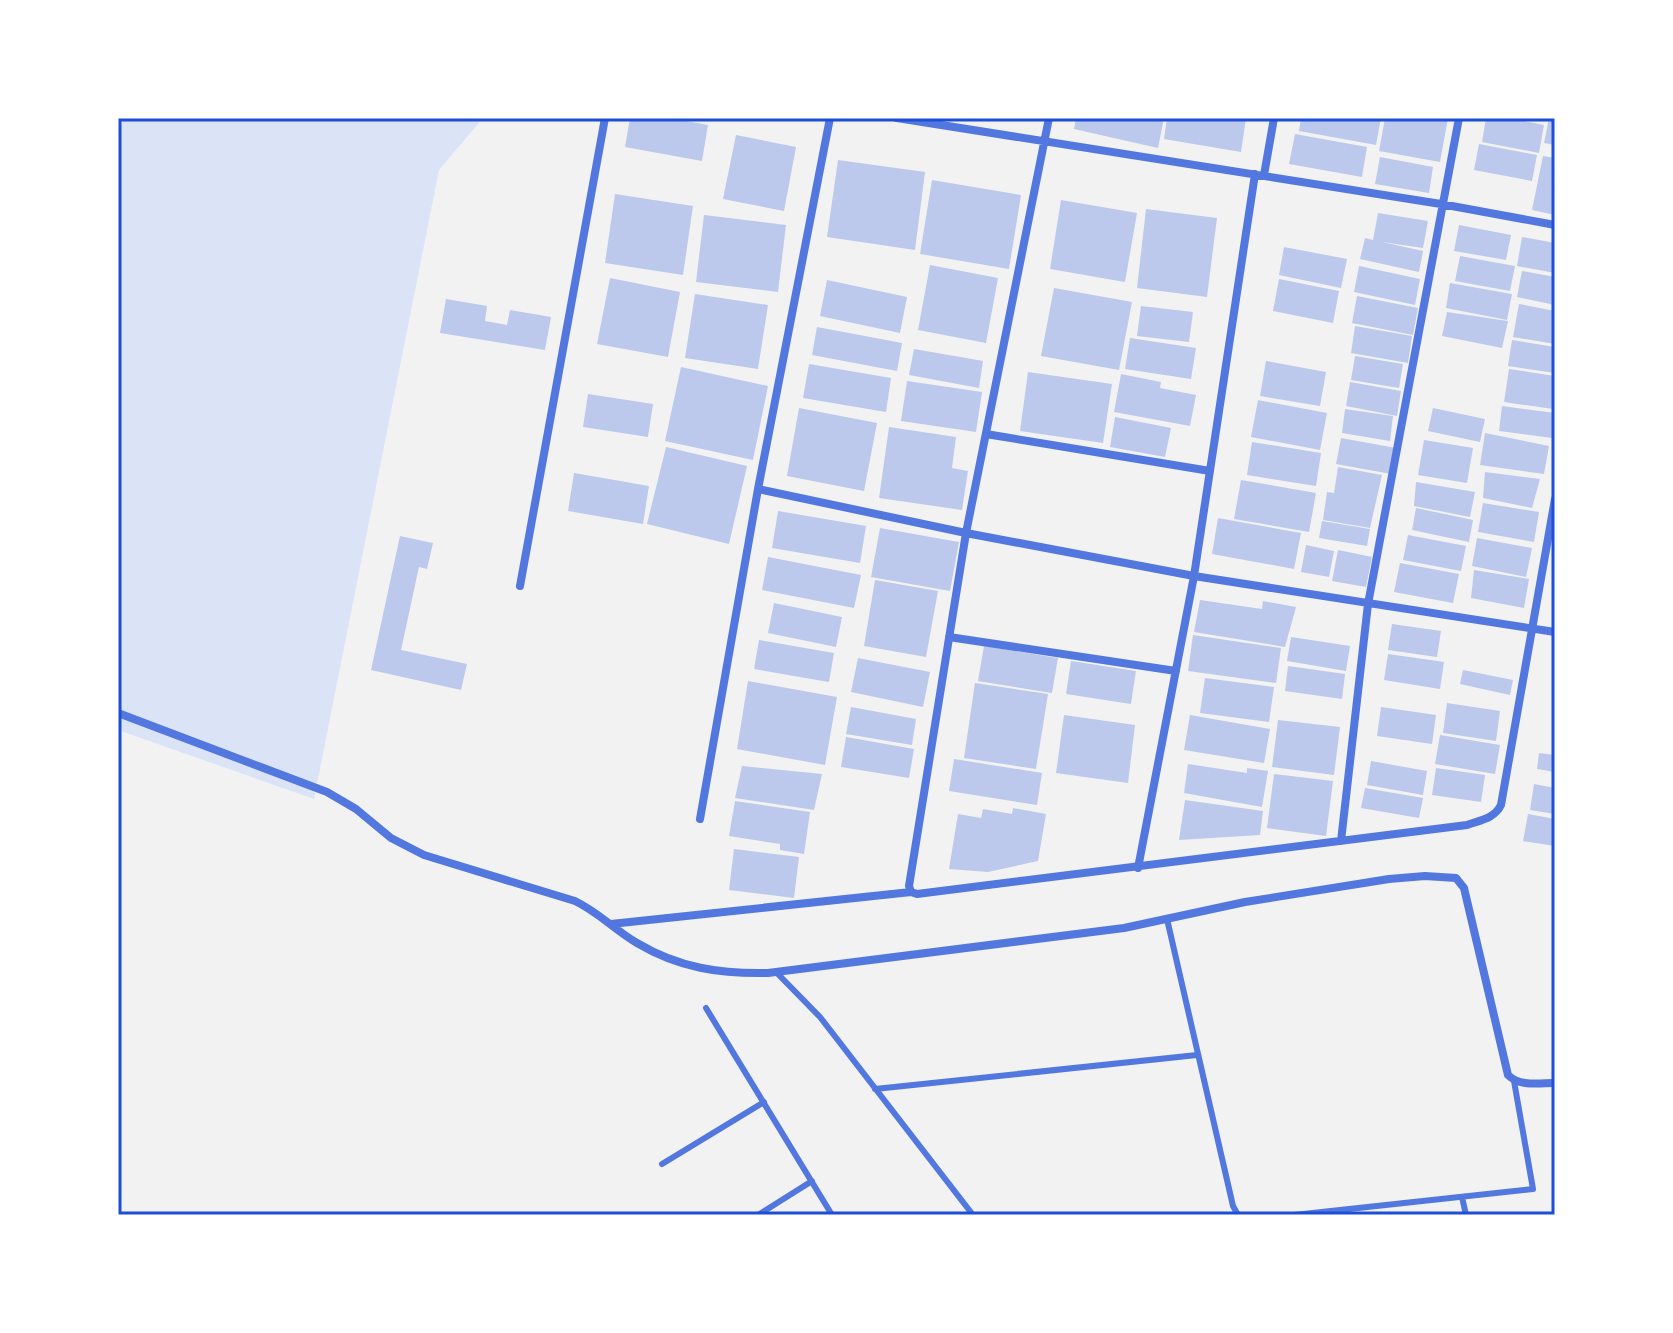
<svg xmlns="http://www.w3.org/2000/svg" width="1673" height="1333" font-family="Commissioner,sans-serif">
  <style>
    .green { fill: #dbe4f7 }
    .building { fill: #bdc9ec }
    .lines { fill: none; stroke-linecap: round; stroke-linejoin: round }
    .service { stroke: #5277de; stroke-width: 6 }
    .minor { stroke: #5277de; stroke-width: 8 }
    .neatline { fill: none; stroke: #1d4ed8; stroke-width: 3 }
  </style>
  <rect width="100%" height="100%" fill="#f2f2f2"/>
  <path class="green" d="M118,118H483L439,170L314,799L118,730Z"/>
  <path class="building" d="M630,118H670L708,125L702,161L625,147Z
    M1076,118H1164L1158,148L1074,129Z
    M1167,118H1246L1241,152L1164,139Z
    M1301,118H1381L1376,145L1299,131Z
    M1385,118H1448L1440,162L1379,151Z
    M1486,118H1510L1544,125L1539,153L1482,142Z
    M1549,118H1555V145L1544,143Z
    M1295,134L1367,147L1362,177L1289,164Z
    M736,135L796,147L784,211L723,199Z
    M1479,144L1537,155L1532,181L1474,170Z
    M1543,156L1555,158V215L1532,210Z
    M1380,157L1433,167L1429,193L1375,184Z
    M838,160L925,172L915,250L827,237Z
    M932,180L1021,195L1009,269L920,254Z
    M615,194L693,206L683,275L605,263Z
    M1061,200L1137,213L1125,282L1050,269Z
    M1146,209L1217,218L1207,297L1137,288Z
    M1378,213L1428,221L1423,248L1382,242L1423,251L1419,272L1360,259L1365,238L1373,240Z
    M704,215L786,225L778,292L696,282Z
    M1459,225L1511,235L1506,260L1454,251Z
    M1522,237L1555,243V273L1517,266Z
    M1284,247L1347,259L1341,288L1279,275Z
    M1460,256L1515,266L1510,291L1455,281Z
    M930,265L998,278L986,343L918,330Z
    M1359,266L1420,279L1415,305L1354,292Z
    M1522,271L1555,277V305L1517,297Z
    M610,278L680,292L668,357L597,344Z
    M1279,279L1339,291L1333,323L1273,311Z
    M827,280L907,297L900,333L820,316Z
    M1450,283L1512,294L1507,320L1446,308Z
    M1054,288L1132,302L1119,370L1041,356Z
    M695,294L768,305L758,369L685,358Z
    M1357,296L1418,308L1413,335L1352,323Z
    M446,299L487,306L485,321L507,325L510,310L551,317L545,350L440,333Z
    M1519,304L1555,311V344L1513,337Z
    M1141,306L1193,312L1189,342L1137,336Z
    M1447,312L1508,321L1502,348L1442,336Z
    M1355,326L1412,336L1408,363L1351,353Z
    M817,327L902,343L897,371L812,355Z
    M1130,338L1196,348L1191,379L1125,369Z
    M1512,340L1555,347V373L1508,366Z
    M914,349L983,361L979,388L909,375Z
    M1355,356L1403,364L1399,388L1351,380Z
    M1266,361L1326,372L1320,406L1260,396Z
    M809,364L891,378L886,412L803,398Z
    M681,367L768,386L753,460L665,441Z
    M1509,369L1555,376L1553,409L1504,402Z
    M1028,372L1112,384L1103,443L1020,431Z
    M1121,374L1161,382L1160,388L1196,395L1190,426L1114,412Z
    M907,381L982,392L976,432L901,421Z
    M1350,382L1401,391L1397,416L1346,406Z
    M588,394L653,404L648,437L583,427Z
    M1258,400L1327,413L1320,450L1251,437Z
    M1502,406L1555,413L1552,438L1499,431Z
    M799,408L877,423L864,491L787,476Z
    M1433,408L1485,419L1480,442L1428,431Z
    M1345,409L1393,416L1390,441L1342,433Z
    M1115,417L1171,428L1165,457L1110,447Z
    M889,427L956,437L952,468L968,471L962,510L879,498Z
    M1485,433L1549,446L1544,474L1480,465Z
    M1341,438L1396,448L1391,474L1336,464Z
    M1424,440L1473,448L1467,483L1418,475Z
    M1252,442L1321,453L1316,486L1247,475Z
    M666,447L747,466L729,544L647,524Z
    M1338,467L1382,475L1370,528L1323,520L1327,492L1334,493Z
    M1485,472L1540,479L1532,508L1483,498Z
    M574,473L649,486L643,524L568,511Z
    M1241,480L1316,493L1309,532L1234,519Z
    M1416,482L1475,492L1470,517L1414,506Z
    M1483,503L1539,512L1534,542L1478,532Z
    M1416,508L1473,520L1469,542L1412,530Z
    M778,511L866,526L860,563L772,548Z
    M1218,518L1301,533L1294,569L1212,554Z
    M1322,521L1370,529L1367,546L1319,538Z
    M880,528L959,542L950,591L871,577Z
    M1408,535L1466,546L1461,571L1403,560Z
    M400,536L433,543L427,569L419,567L401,650L467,664L461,690L371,670Z
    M1477,538L1532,548L1526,577L1472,566Z
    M1306,545L1334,551L1329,577L1301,572Z
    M1338,550L1372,557L1366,587L1332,581Z
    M768,557L861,575L854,608L762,590Z
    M1400,563L1459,574L1453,603L1394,592Z
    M1474,570L1529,579L1524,608L1471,598Z
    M875,580L938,591L926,657L864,646Z
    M1200,600L1262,609L1263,601L1296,607L1285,647L1194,632Z
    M774,603L842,617L836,647L768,633Z
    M1392,624L1441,631L1437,657L1388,650Z
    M1193,635L1281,648L1276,683L1188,671Z
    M1291,637L1350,646L1346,671L1287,661Z
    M759,640L834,653L829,682L754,669Z
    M984,646L1058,658L1052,693L978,681Z
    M1388,654L1444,662L1440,689L1384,680Z
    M858,658L930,672L923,707L851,692Z
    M1071,661L1136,671L1131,704L1066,694Z
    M1288,666L1345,674L1342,699L1285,691Z
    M1463,670L1513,680L1510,695L1460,684Z
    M1205,678L1274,687L1269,722L1200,713Z
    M748,681L837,697L825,765L737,749Z
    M975,683L1048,694L1036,769L964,758Z
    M1447,703L1500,711L1496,741L1443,733Z
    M851,707L916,719L912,745L846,734Z
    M1381,707L1436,715L1432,744L1377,736Z
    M1064,715L1135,725L1128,783L1056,773Z
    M1190,715L1270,729L1264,763L1184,750Z
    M1278,720L1340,727L1334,775L1272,767Z
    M1440,735L1500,745L1495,774L1435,764Z
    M846,737L914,749L909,778L841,767Z
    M1539,753L1555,755V772L1537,769Z
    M954,759L1042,773L1037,805L949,791Z
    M1371,761L1427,771L1423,795L1367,785Z
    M1188,764L1247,773V768L1268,771L1262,807L1184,793Z
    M742,766L822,774L814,810L735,798Z
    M1436,768L1485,775L1481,802L1432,795Z
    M1274,774L1333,781L1326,836L1267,828Z
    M1534,784L1555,788V814L1530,810Z
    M1365,788L1423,798L1419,818L1361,808Z
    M1185,800L1263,811L1260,835L1179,840Z
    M735,801L810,812L804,854L780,850V844L729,836Z
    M1013,808L1046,814L1038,861L988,872L949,869L958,814L981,818L983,809L1012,814Z
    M1528,814L1555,819V846L1523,841Z
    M734,849L799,857L794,898L729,890Z"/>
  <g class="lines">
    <path class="service" d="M1167,919L1233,1206L1238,1215
      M776,972L820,1017L973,1215
      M706,1008L832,1215
      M875,1089L1197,1055
      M662,1164L764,1102
      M1462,1197L1466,1215
      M758,1215L812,1181
      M1294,1215L1533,1189L1514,1081"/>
    <path class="minor" d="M897,118L1441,204L1555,225
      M1264,175L1274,118
      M986,434L1210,471
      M758,489L966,533L1194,576L1555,632
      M520,586L605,118
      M949,637L1176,671
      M118,713L327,792L356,809L391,838L424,855L575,901C598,912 615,930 637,943C679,968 720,974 768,973L1124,928L1245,902L1389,879L1425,876L1456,878L1464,888L1508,1075C1520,1087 1539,1083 1555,1083
      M700,819L758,489L830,118
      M1341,841L1368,604L1459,118
      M1138,868L1194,576L1255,174
      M911,892L909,886L966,533L1049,118
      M611,924L911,892L917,894L1467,825C1480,820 1494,819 1501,805L1555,499"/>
  </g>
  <rect width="1673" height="1333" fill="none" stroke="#ffffff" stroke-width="240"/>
  <rect x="120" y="120" width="1433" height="1093" class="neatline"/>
</svg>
